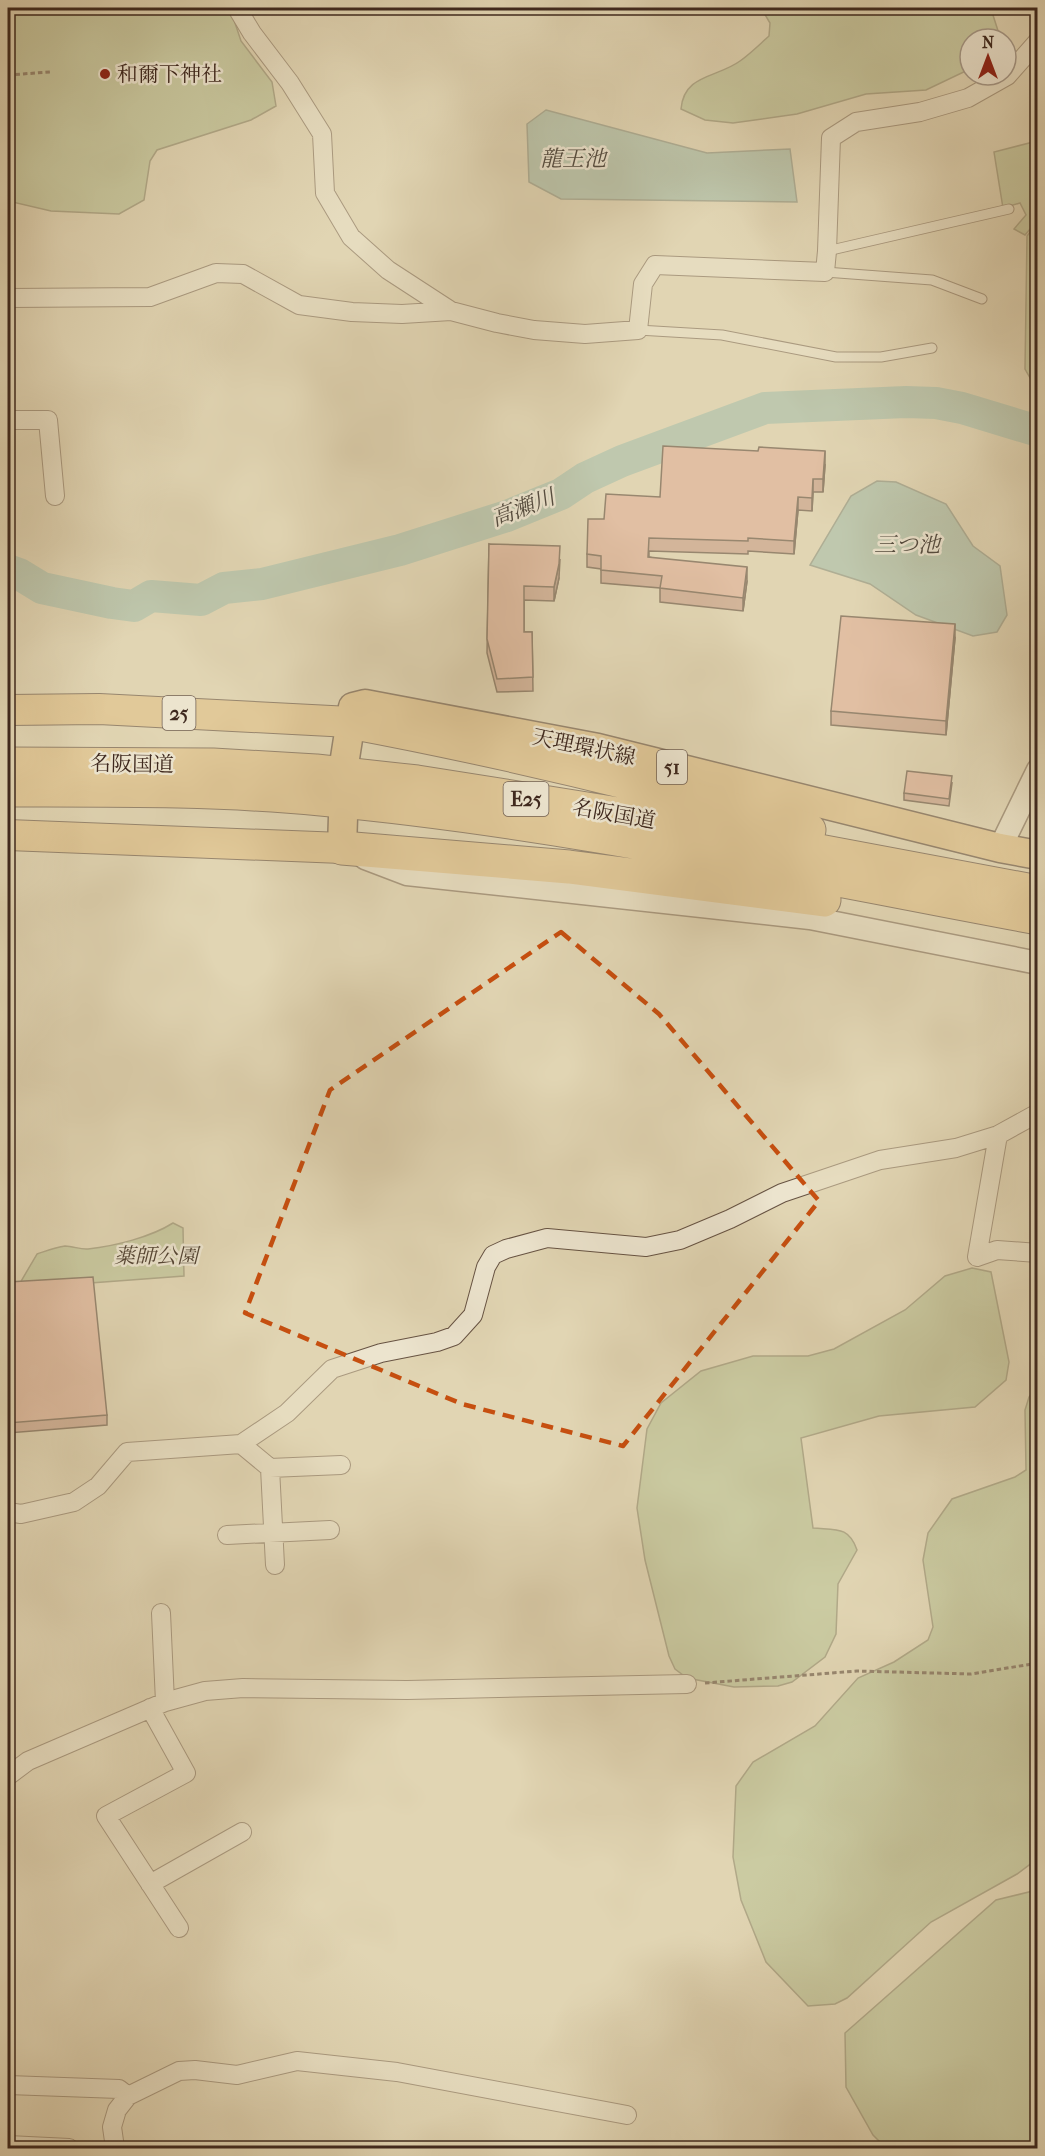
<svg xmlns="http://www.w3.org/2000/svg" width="1045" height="2156" font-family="'IM FELL French Canon','Noto Serif JP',serif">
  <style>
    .green { fill: #afbe8f; stroke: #767356; stroke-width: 1.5 }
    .water { fill: #95b9a8; stroke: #727f71; stroke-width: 1.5 }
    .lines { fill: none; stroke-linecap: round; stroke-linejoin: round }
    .river { stroke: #95b9a8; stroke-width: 32 }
    .service-casing { stroke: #675343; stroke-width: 11 }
    .minor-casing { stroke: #675343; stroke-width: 20 }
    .tertiary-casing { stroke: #675343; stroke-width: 25 }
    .primary-casing { stroke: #3e281e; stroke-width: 31 }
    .trunk-casing { stroke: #3e281e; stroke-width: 32 }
    .motorway-casing { stroke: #3e281e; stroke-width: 35 }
    .path { stroke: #3e281e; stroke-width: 3; stroke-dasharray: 4.5 3; stroke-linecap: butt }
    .service { stroke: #ece4ce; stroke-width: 9 }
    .minor { stroke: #ece4ce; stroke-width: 18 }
    .tertiary { stroke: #ece4ce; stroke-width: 22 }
    .primary { stroke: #e0ba7a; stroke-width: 28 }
    .trunk { stroke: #e0ba7a; stroke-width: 30 }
    .motorway { stroke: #e0ba7a; stroke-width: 33 }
    .wall { fill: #c08e7d; stroke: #3e281e; stroke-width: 1.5 }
    .shaded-wall { fill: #9c7466; stroke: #3e281e; stroke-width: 1.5 }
    .building { fill: #dfa591; stroke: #3e281e; stroke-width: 1.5 }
    .marked { fill: none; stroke: #c64f10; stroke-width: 4.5; stroke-dasharray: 12 8; stroke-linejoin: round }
    .poi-dot { fill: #8f2418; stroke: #ece4ce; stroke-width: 2 }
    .labels { text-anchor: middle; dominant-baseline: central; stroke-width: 5; stroke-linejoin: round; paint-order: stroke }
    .shield { fill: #ece4ce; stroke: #726053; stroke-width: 1.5 }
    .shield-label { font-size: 20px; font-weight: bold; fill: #3e281e }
    .poi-label { font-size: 21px; fill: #3e281e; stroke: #ece4ce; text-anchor: start }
    .street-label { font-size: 21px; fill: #3e281e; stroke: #ece4ce }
    .park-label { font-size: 21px; font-style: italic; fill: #554635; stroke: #ece4ce }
    .water-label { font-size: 22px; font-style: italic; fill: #544c40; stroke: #ece4ce }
  </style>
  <rect width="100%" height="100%" fill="#e1d5b3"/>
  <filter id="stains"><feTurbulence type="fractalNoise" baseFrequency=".00333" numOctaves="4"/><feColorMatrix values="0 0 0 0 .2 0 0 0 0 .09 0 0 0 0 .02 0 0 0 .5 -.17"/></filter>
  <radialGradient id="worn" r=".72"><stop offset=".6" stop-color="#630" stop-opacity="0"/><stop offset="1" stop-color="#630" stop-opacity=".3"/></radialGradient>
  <path class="green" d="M8,8H230L241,41L272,82L276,106L251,120L157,150L150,161L144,200L119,214L51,211L8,201Z
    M761,8H986L992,12L1000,37L999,39H970V69L926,90L866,94L797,114L733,123L705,120L681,109C684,74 717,78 740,61C750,54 760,44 769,36L770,23Z
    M1037,141V221L1025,235L1014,229L1026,215L1020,203L1003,208L994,152Z
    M1037,223V390L1025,369L1027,236Z
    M173,1223L183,1228L184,1276L50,1286L20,1283L37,1254C46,1251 56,1247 65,1246C73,1246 81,1250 88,1249C115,1246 151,1237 173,1223Z
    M972,1268L991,1272L1009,1362L1006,1380L975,1407L879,1416L801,1438L813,1528C836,1530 849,1526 857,1550L838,1584L836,1634L825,1657L792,1682L778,1686L734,1687L687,1678L675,1669L669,1656L645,1560L637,1508L647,1429L661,1403L701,1371L753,1356H808L834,1349L905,1310L945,1276Z
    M1037,1387V1859L1017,1874L931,1922L847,1998L835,2004L808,2006L766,1962L741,1900L733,1857L736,1786L753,1762L815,1726L858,1678L894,1662L928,1640L933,1627L923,1560L928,1533L952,1499L1015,1477L1026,1470L1025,1410L1029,1397Z
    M1037,1890V2148H886L873,2135L846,2087L845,2033L996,1900Z"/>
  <path class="water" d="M546,110L707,153L790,149L797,202L561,199L529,182L527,124Z
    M877,481L896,482L946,504L973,546L1000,566L1007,615L997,632L973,636L916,615L870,584L810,565L851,496Z
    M1037,620L1038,665H1037L1033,662L1032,641Z"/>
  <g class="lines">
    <path class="river" d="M8,570L19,574L42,588L112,603L134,606L151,596L201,600L224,588L262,584L400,550L507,516L561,494L585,478L622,461L765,408L906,402L936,403L962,408L1038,431"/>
    <defs>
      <path id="service" d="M827,251L1009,209
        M825,272L932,280L982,299
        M638,330L722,335L836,357H881L932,348"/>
      <path id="minor" d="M237,8L252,33L290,83L322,134L325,193L351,237L388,270L451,311
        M8,298L150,297L216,273L243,274L299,305L352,312L402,314L451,311L497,323L534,330L585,334L638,330L643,284L655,265L825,272L827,251L831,138L856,122L920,112L968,98L1007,76L1038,41
        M8,420H48L55,496
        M998,1135L977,1257L997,1250L1038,1253
        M241,1444L270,1468L275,1565
        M270,1468L341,1465
        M8,1512L21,1514L74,1502L98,1486L127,1452L241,1444L287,1413L332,1369L381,1353L437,1342L454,1336L473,1315L486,1267L493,1255L506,1249L547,1238L646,1247L680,1240L730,1219L782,1193L880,1160L956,1148L998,1135L1038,1113
        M227,1535L330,1530
        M161,1613L165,1702
        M150,1708L186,1773L106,1816L179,1928
        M8,1776L28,1761L165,1702L205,1691L243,1688L407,1690L687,1684
        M150,1884L242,1832
        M8,2085L119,2089L128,2096
        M8,2145L69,2148
        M115,2148L112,2127L117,2110L128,2096L179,2071L195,2070L237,2075L297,2061L397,2072L627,2115"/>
      <path id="tertiary" d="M1000,848L1038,770
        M365,858L407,874L810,918L1038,963"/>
      <path id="primary" d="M345,758L353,707L365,704L598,748L1000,848L1038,855
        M342,848L343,817"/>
      <path id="trunk" d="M8,710L99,709L350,722
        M8,835L342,848"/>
      <path id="motorway" d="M350,722C505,751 657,788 809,830
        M8,764L213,765L316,771L417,782L643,818L1038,892
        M8,790C112,790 217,789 321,799C562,821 800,874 1038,918
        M342,848L569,867L824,900"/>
    </defs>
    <use href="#service" class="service-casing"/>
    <use href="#minor" class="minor-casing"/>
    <use href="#tertiary" class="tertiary-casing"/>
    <use href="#primary" class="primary-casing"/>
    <use href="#trunk" class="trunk-casing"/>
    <use href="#motorway" class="motorway-casing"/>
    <path class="path" d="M8,75L50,72
      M705,1683L857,1671L971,1674L1038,1663"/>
    <use href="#service" class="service"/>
    <use href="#minor" class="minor"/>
    <use href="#tertiary" class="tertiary"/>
    <use href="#primary" class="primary"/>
    <use href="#trunk" class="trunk"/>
    <use href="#motorway" class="motorway"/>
  </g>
  <path class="wall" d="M825,465L823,492H813L812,511L798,510L794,554L748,551V554L649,551V557L747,581L743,611L660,602V588L601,583V569L587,567V554L604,519L660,497Z
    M489,544L559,578L554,601L524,600V632H532L533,691L497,692L487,653Z
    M955,638L946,735L831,725V711Z
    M952,783L949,806L904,800V793Z
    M8,1282L107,1415V1425L8,1433Z"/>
  <path class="shaded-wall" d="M825,451V465L823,492V479Z
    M813,479V492L812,511V498Z
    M798,497V510L794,554V541Z
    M560,559L559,578L554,601V587Z
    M747,567V581L743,611V598Z
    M955,624V638L946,735V721Z"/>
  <path class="building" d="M663,446L758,451L759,447L825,451L823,479H813L812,498L798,497L794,541L748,538V541L649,538L648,557L747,567L743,598L660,588L662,576L601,570V556L587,554L588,519H604L606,494L660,497Z
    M489,544L560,546L559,564L554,587L524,586V632H532L533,677L497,679L487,639Z
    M841,616L955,624L946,721L831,711Z
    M907,771L952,776L949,799L904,793Z
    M93,1277L107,1415L8,1423V1282Z"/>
  <path d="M0 0H1045V2156H0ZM561,932L659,1014L819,1201L623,1446L462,1404L245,1313L330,1090Z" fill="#e1d5b3" fill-opacity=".55" fill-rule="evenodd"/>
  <path class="marked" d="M561,932L659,1014L819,1201L623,1446L462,1404L245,1313L330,1090Z"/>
  <circle class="poi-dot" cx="105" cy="74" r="6"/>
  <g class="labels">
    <g class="shield">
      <rect x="162.5" y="696" width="33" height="34" rx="4.5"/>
      <rect x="657" y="750" width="30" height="34" rx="4.5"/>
      <rect x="503.5" y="782" width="45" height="34" rx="4.5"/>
    </g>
    <g class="shield-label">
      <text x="179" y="713">25</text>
      <text x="672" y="767">51</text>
      <text x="526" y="799">E25</text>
    </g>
    <g class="poi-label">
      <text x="117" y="74">和爾下神社</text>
    </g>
    <g class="street-label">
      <text transform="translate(584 747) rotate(12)">天理環状線</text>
      <text transform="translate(132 764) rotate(1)">名阪国道</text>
      <text transform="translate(614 814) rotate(10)">名阪国道</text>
    </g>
    <g class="park-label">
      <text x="156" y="1256">薬師公園</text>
    </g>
    <g class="water-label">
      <text x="573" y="159">龍王池</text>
      <text transform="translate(523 508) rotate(-21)">高瀬川</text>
      <text x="907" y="545">三つ池</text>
    </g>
  </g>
  <rect width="1045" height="2156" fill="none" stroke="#e1d5b3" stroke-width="30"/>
  <rect x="9" y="9" width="1027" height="2138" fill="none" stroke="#3e281e" stroke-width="3"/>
  <rect x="15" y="15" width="1015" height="2126" fill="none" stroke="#3e281e" stroke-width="1.5"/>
  <g transform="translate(988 57)"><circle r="28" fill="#ece4ce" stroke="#a69988" stroke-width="1.5"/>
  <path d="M0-4.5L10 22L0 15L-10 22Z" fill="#8f2418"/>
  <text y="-9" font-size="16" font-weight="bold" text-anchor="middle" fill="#3e281e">N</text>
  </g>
  <rect width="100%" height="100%" filter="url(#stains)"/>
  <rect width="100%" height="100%" fill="url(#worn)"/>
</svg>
